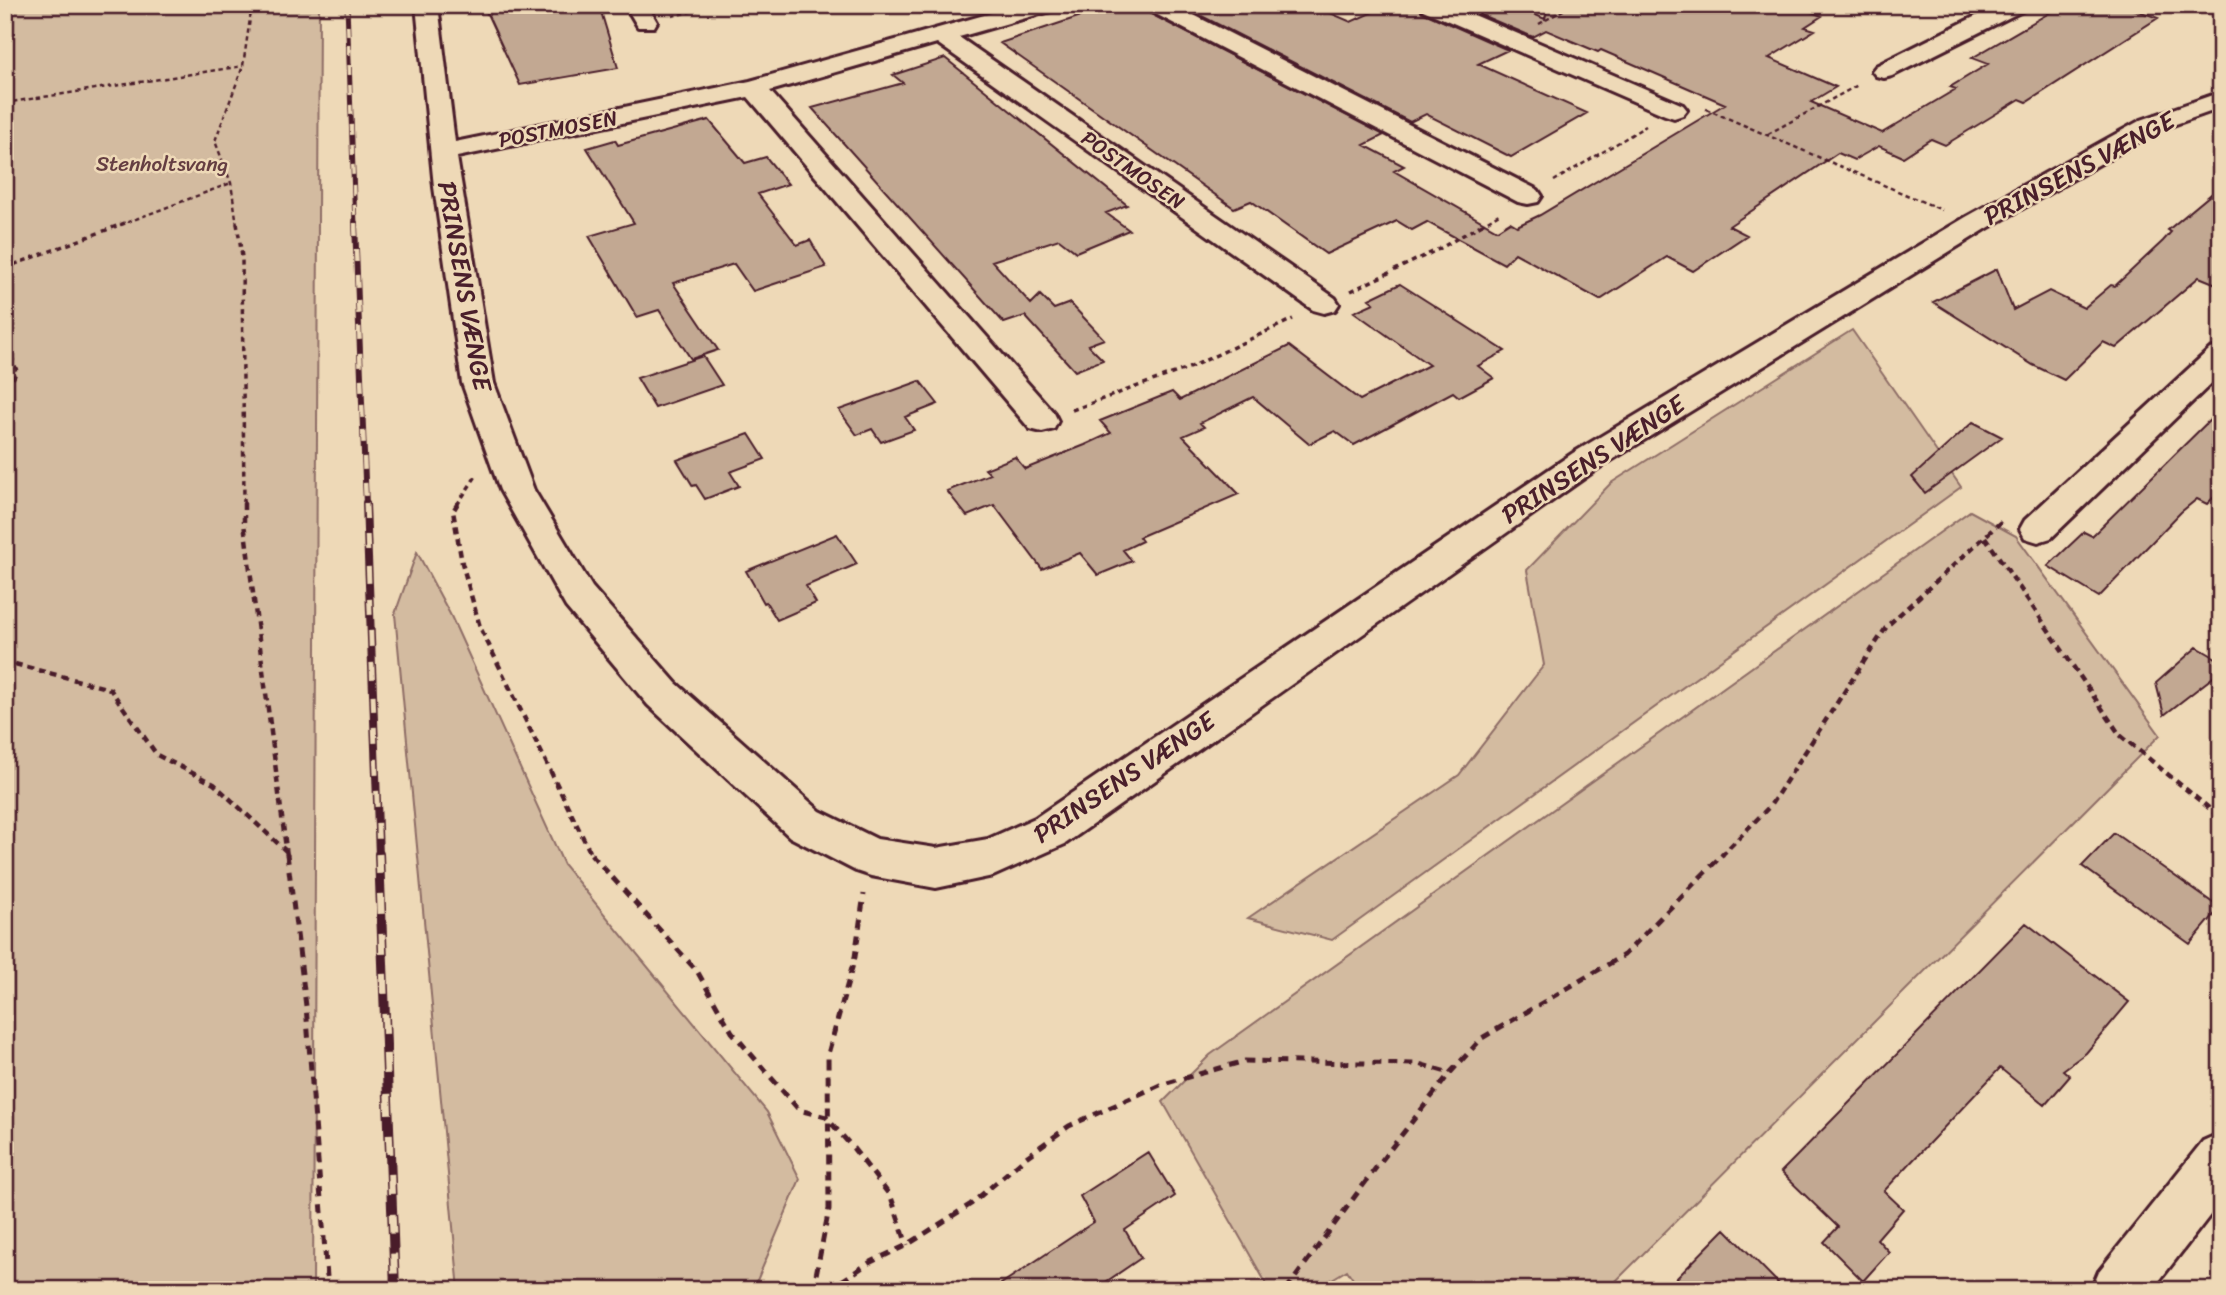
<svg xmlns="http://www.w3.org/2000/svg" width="2226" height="1295" font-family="Sriracha,sans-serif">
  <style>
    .green { fill: #d3bba0; stroke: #8e6d66; stroke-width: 2 }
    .building { fill: #c2a892; stroke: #4a1f2b; stroke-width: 2 }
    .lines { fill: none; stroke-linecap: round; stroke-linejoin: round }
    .minor-casing { stroke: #4a1f2b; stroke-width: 6 }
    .path-far3 { stroke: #4a1f2b; stroke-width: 2.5; stroke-dasharray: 4.5 3.5; stroke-linecap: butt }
    .path-far2 { stroke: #4a1f2b; stroke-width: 3.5; stroke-dasharray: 5 4.5; stroke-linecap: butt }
    .path-far1 { stroke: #4a1f2b; stroke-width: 4.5; stroke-dasharray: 7 5; stroke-linecap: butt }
    .path { stroke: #4a1f2b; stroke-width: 5; stroke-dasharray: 9 7; stroke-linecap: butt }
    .minor { fill: #eed9b7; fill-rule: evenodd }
    .rail-far3-casing { stroke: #4a1f2b; stroke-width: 5 }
    .rail-far2-casing { stroke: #4a1f2b; stroke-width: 6 }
    .rail-far1-casing { stroke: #4a1f2b; stroke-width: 8 }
    .rail-casing { stroke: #4a1f2b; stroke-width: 10 }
    .rail-far3 { stroke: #eed9b7; stroke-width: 3.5; stroke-dasharray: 10; stroke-linecap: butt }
    .rail-far2 { stroke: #eed9b7; stroke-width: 4.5; stroke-dasharray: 13; stroke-linecap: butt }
    .rail-far1 { stroke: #eed9b7; stroke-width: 5; stroke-dasharray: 16; stroke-linecap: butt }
    .rail { stroke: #eed9b7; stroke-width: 7; stroke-dasharray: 20; stroke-linecap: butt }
    .labels { text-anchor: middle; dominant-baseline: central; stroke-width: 5; stroke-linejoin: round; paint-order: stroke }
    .far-street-label { font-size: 21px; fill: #4a1f2b; stroke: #eed9b7 }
    .far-park-label { font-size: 21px; fill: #653e42; stroke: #eed9b7 }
    .street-label { font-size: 26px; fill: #4a1f2b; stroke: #eed9b7 }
  </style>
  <rect width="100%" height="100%" fill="#eed9b7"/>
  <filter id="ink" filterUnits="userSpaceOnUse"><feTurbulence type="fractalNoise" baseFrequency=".0143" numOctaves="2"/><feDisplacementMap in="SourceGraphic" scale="14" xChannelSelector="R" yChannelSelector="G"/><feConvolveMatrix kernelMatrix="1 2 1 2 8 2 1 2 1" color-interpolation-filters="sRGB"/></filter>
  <g filter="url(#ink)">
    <path class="green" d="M5,5H319L313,1290H5Z
      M1852,330L1961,487L1332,940L1248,918L1459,775L1544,665L1527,570L1611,483Z
      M1970,511L2016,536L2160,735L1607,1290H1360L1347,1270L1314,1290H1270L1163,1102L1210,1055Z
      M417,552L451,616L564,865L767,1112L800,1179L753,1290H459L395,614Z"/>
    <path class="building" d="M483,5H599L618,68L520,85Z
      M1114,5H1143L1147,12L1384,135L1364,145L1404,166L1394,171L1497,230L1510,222L1517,226L1540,215L1725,104L1601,50L1598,52L1546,30L1533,37L1458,5H1513L1545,19L1548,5H1793L1822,16L1805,27L1815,30L1769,58L1836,87L1811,102L1882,133L1956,89L1950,87L1988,64L1972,58L2063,5H2122L2158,18L2027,102L2020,99L1945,145L1931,139L1903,157L1879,146L1854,160L1838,153L1729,226L1747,235L1693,271L1667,257L1600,300L1515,253L1504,264L1427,222L1412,230L1397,221L1326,254L1251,201L1234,208L1000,43Z
      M1180,5H1312L1351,22L1388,5H1418L1422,12L1508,50L1478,64L1587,113L1511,157L1426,114L1410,122Z
      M945,58L1127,205L1106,213L1129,230L1076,252L1059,239L992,261L1031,304L1040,295L1054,309L1070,303L1104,339L1088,345L1103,360L1075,371L1025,316L1004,323L812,108L903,83L893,75Z
      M709,120L745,163L766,157L788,184L758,194L797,245L810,240L826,267L753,291L734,264L673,283L718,350L691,359L659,310L637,317L589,236L634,223L587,148L615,140L618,145Z
      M2221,186V286L2199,277L2116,348L2103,342L2064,380L2033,365L1933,302L1997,269L2013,310L2049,291L2084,308L2111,285L2115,286L2163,241L2171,232L2168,230Z
      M1400,284L1505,351L1478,366L1494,378L1459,397L1453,392L1354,445L1335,431L1309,444L1253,397L1200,423L1204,427L1183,436L1239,494L1139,537L1142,541L1123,550L1132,561L1098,575L1080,553L1042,569L994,505L967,516L947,491L990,474L985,469L1015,457L1025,469L1085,445L1111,433L1100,421L1172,392L1180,400L1289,346L1360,400L1429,365L1354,312L1374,303L1369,299Z
      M703,356L722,385L655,408L637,378Z
      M920,381L938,404L905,417L914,430L881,442L872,429L857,435L839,410Z
      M2221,409V490L2207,504L2197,499L2181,512L2099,597L2048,566L2084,532L2092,536Z
      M1973,422L2002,437L1925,493L1912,477Z
      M749,434L765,459L730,472L739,486L705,499L696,485L693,486L677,460Z
      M837,534L857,564L806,586L816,603L777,620L766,602L764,603L746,571Z
      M2197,647L2221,661V671L2164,715L2156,683Z
      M2114,833L2220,908L2190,944L2082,866Z
      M2026,923L2129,1002L2086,1053L2063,1070L2070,1076L2045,1105L2000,1068L1884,1191L1903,1209L1877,1239L1889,1252L1863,1281L1824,1242L1838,1227L1781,1172Z
      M1148,1152L1175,1196L1125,1230L1141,1258L1094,1290H992L1094,1222L1080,1196Z
      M1725,1229L1785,1290H1665Z"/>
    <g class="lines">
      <defs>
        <path id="minor" d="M416,5H438L455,142L750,81L1020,5H1057L1054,10L959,37L1335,298L1339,304L1335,310L1324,313L1313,310L937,43L770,91L1054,413L1058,421L1054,429L1042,432L1030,429L748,97L457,157L494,383L534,490L592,587L676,683L820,811L877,839L936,848L988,839L1035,818L1573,453L1966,217L2141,120L2221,92V108L2159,130L1986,229L1597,469L1065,844L993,876L936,888L871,876L856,871L790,837L648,705L566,607L500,490L462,383L434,187Z
          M625,5H647L657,22L654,27H638Z
          M1145,5H1174L1538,190L1542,196L1538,202L1528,204L1518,202L1148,10Z
          M1420,5H1451L1683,105L1687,110L1683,115L1674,118L1665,115L1423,10Z
          M1998,5H2027L2024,10L1892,76L1884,78L1876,76L1872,71L1876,66Z
          M2221,346V374L2051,538L2038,542L2025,538L2020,529L2025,520L2210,349Z
          M2221,1133V1201L2152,1290H2091L2099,1271L2203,1141Z"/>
      </defs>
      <use href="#minor" class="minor-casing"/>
      <path class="path-far3" d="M672,16L722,5
        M1539,24L1572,5
        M5,103L243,66
        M1706,109L1942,210
        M1768,134L1858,85
        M1554,181L1646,126
        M120,225L231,183
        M237,225L231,183L215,141L243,66L252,5
        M1481,225L1499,214"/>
      <path class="path-far2" d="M237,223L242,257L244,505
        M5,268L125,223
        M1351,291L1439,249L1484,223
        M5,339L17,371L5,395
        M1072,410L1191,367L1293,319
        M457,505L476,476"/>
      <path class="path-far1" d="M244,503V523L287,856
        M458,503L453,511L462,563L480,627L592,856
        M1985,537L2120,735L2221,818
        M5,657L15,664L110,689L157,755L214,784L286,851
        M1721,856L1770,806L1887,626L2004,519"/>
      <path class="path" d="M287,854L306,1006L328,1290
        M591,854L697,971L732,1032L799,1110L826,1117L853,1148L891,1197L907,1245
        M813,1290L829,1209L828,1054L855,957L864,894
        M828,1290L869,1263L907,1245L971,1204L1026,1157L1069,1126L1160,1085L1245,1061L1419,1064L1450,1073
        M1286,1290L1378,1165L1450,1073L1482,1038L1624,955L1723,854"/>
      <use href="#minor" class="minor"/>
      <defs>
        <path id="rail-far3" d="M347,5L355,225"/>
        <path id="rail-far2" d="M355,223L366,505"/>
        <path id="rail-far1" d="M366,503L379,856"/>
        <path id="rail" d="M379,854L395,1290"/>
      </defs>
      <use href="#rail-far3" class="rail-far3-casing"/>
      <use href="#rail-far2" class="rail-far2-casing"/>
      <use href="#rail-far1" class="rail-far1-casing"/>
      <use href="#rail" class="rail-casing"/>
      <use href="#rail-far3" class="rail-far3"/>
      <use href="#rail-far2" class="rail-far2"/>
      <use href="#rail-far1" class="rail-far1"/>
      <use href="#rail" class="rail"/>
    </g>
  </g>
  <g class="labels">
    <g class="far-street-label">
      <text transform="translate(558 129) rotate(-11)">POSTMOSEN</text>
      <text transform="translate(1133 170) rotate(35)">POSTMOSEN</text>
    </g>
    <g class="far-park-label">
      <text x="162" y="164">Stenholtsvang</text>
    </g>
    <g class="street-label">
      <text transform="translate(2079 168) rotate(-28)">PRINSENS VÆNGE</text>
      <text transform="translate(465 286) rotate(80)">PRINSENS VÆNGE</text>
      <text transform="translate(1593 459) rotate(-33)">PRINSENS VÆNGE</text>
      <text transform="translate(1124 777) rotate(-34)">PRINSENS VÆNGE</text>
    </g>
  </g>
  <rect width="2226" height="1295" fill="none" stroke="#eed9b7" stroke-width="28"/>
  <rect x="14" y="14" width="2198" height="1267" fill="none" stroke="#4a1f2b" stroke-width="2.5" filter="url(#ink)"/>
</svg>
